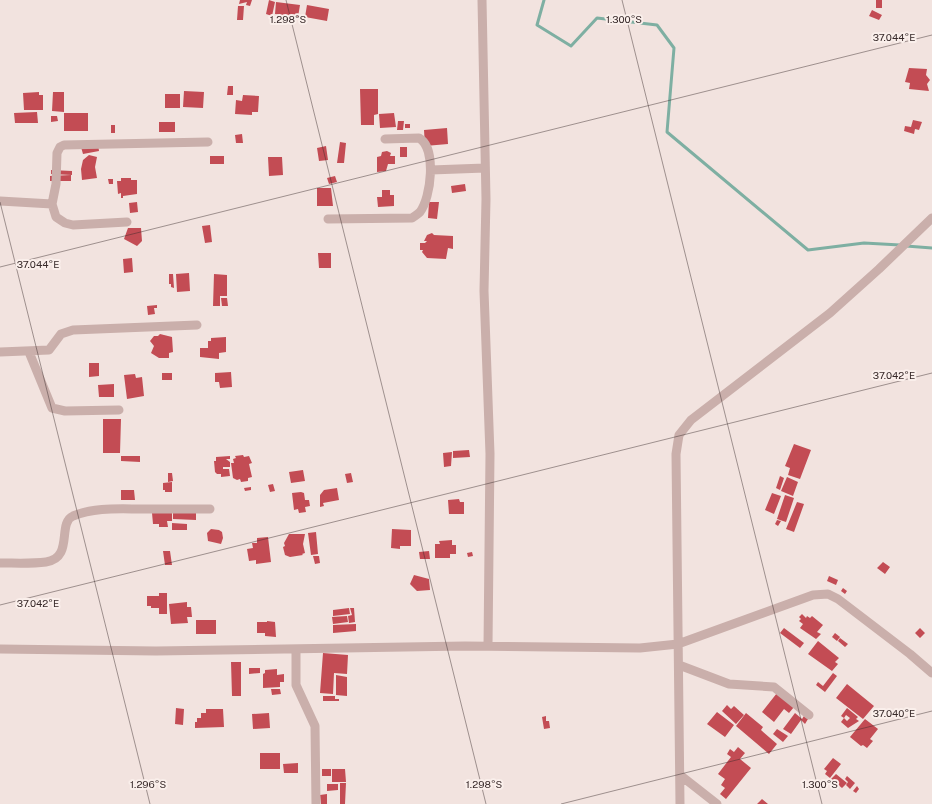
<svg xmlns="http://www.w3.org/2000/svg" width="932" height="804" font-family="'Public Sans',sans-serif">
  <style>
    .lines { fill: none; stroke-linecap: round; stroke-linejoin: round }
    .stream { stroke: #7eafa2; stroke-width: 3 }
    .building { fill: #c34c54 }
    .street { stroke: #caafab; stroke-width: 9 }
    .ticks { fill: none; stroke: #382a2a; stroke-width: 1; stroke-opacity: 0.45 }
    .ticks-label { font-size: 10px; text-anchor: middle; fill: #382a2a; stroke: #faefeb; stroke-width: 4; stroke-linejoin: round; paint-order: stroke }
  </style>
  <rect width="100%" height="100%" fill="#f2e3df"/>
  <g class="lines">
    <path class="stream" d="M544,0L537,25L571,46L597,18L657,25L674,48L667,132L808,250L864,243L900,245
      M906,246L932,248"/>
  </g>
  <path class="building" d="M240,0H252L250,6L246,5L247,2L239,4Z
    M269,0L275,2L272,16L266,14Z
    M876,0H882V8H876Z
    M276,2L300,5L298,17L275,14Z
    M307,5L329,9L327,21L305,17Z
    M238,6H244L243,20H237Z
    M872,10L882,15L879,20L869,16Z
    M909,68L927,69L926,75L930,80L927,84L929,91L909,89L910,83L905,82Z
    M228,86H233V95H227Z
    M360,89H378V114L374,115V125H361Z
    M184,91L204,92L203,108L183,107Z
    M39,92V95H43V110H24L23,93Z
    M53,92H64V112L52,111Z
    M165,94H180V108H165Z
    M243,95L259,96L258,112H252V115L235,114L236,100L242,101Z
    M37,112L38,123H15L14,113Z
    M64,113H88V131H64Z
    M394,113L396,127L380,128L379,114Z
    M51,116H57L58,121L51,122Z
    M913,120L922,122L919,130L915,129L914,134L904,131L905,126L911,127Z
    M398,121H404L403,130H397Z
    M159,122H175V132H159Z
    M405,124H410V128H405Z
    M111,125H115V133H111Z
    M447,128L448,144L425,146L424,130Z
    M242,134L243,143H236L235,135Z
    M340,142L346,143L344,163H337Z
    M98,144L99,151L83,154L81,147Z
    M326,146L328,160L319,161L317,148Z
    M400,147H407V157H400Z
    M387,151L391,153L390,156H395V164H388L386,171L377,172V157L381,156L382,152Z
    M89,155L97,157L95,167L97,178L82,180L81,169L83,160Z
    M210,156H224V164H210Z
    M268,157H282L283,175L269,176Z
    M51,170L72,171V175L51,174Z
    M71,175V181H50V176Z
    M335,176L337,182L329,184L327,178Z
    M121,178H131V180H137V194L123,196V198H121V193L118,194L117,181H121Z
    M108,179H113V184H109Z
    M465,184L466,191L452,193L451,186Z
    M317,188H331L333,206H317Z
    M382,190H390V195H394V206L378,207L377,197H382Z
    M137,202L138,212L130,213L129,203Z
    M429,202H439L437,219L428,218Z
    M210,225L212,242L205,243L202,226Z
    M128,228H141L142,241L137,246L124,239Z
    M432,233L434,235L453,236V249L448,248L446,259L427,258L422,252L423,250H420V243H425L427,241H424L427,235Z
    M318,253H331V268H319Z
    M132,258L133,272L124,273L123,259Z
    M189,273L190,291L177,292L176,274Z
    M169,274H173L174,288L171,287V284H169Z
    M214,274L227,275V296H220V306H213Z
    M221,298H227L228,306H222Z
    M157,305V308H154L155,314L148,315L147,306Z
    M160,334L172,337L173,352L169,353V358H159L151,353L154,346L150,341L154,336H158Z
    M226,337V352L219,353V359L200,357V348H208V341H211V338Z
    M89,363H99V376L89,377Z
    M231,372L232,387L220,388L219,382H215V373Z
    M162,373H172V380H162Z
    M135,374L136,378L142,377L144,396L127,399L124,375Z
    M114,384V397H99L98,385Z
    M103,419H121L120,453H103Z
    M794,444L811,450L800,479L788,475L790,468L785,466Z
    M469,450L470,457L453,458V451Z
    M452,452L451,466L444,467L443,453Z
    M243,455L244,457L249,456L252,463L249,464L252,477L248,478V481L241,482L240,479L237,480L233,478L231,463H234L233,459L236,458L235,456Z
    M121,456H140V462L121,461Z
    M230,456V459H226L230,462V467H223V469H229L230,476L221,477V474H217L215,472L214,461H216V457Z
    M303,470L305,481L291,483L289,472Z
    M168,473H172L173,481L168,482Z
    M351,473L353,482L347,483L345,474Z
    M780,476L784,478L780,490L776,488Z
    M787,477L798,482L793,496L781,491Z
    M172,482V492H165V490H163V483Z
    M273,484L275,491L270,492L268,485Z
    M251,487V490L245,491L244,488Z
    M337,488L339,500L323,503L324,506L320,507V495L324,490Z
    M121,490H134L135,500H121Z
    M301,492L304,493L305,500H309L310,506L305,507L306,512L299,513L298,509L294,510L292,493Z
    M772,493L781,496L774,514L765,510Z
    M785,495L794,498L786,522L777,519Z
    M459,499L460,502H464V514H449L448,500Z
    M797,502L804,504L794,532L786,529Z
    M172,512V521H167L168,527H159V524H153L152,513Z
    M173,512H196V520L173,519Z
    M777,520L781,521L778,526L775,524Z
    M172,523L187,524V530H172Z
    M211,529L219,530L222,532L223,538L221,544L208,541L207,533Z
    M392,529L411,530V546H400V549L391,548Z
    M316,532L318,554L311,555L308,533Z
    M289,534H305L303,544L305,553L302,554L303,555L290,557L285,555L283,547L285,546L284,543Z
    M268,537L271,562L256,564V560L249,561L247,549L253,548L252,543H257V538Z
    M452,540V545H456V554H450V558H435V544H440L439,541Z
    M163,551H170L172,565H165Z
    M429,551L430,559H420L419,552Z
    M472,552L473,556L468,557L467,553Z
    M313,556H319L320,563L315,564Z
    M883,562L890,567L885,574L877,568Z
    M414,575L429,579L430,590L417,591L410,584Z
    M829,576L838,580L836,585L827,581Z
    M843,588L847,591L845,594L841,591Z
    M159,593H167V614H159V608H151V606H147V596H159Z
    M187,602V607H191L192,617H187L188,623L171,624L169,604Z
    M349,608L350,614L333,616V610Z
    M350,608H354L355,622L349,623L348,616L352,615Z
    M802,614L806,618L807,616L810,618L812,616L823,625L817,632L821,634L816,639L800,628L803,624L799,621L801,619L799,617Z
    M347,616L348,622L333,624L332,617Z
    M196,620H216V634H196Z
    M267,621L275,622L276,637L265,636V633H257V622H267Z
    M356,624V631L333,633V625Z
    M784,628L804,643L800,648L780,633Z
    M920,628L925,633L920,638L915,633Z
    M835,633L840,637L837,641L832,637Z
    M840,638L848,644L845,647L838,641Z
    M818,641L839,658L835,662L838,664L832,671L808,654Z
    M323,653L348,655L347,674L334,673L333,694L320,693Z
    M231,662H241V696H232Z
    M249,668H260V673L249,674Z
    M277,669V675L284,674V682H280V687L263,688V674L265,673V670Z
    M833,673L837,676L825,692L816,685L818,682L823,686Z
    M336,675L347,677V696L336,695Z
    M847,684L874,706L863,719L836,698Z
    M271,689H280L281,694L272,695Z
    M777,693L794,707L789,713L784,709L774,722L762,712Z
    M323,696H335V699H339V701H323Z
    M727,705L731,709L734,706L744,715L736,724L722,711Z
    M176,708L184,709L183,725L175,724Z
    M847,708L858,717L856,719L859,721L848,728L841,722L844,718L847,721L850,718L846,715L844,718L841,716Z
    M206,709H223L224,727L195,728V722H197V718H201V713H206Z
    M717,712L734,725L725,737L707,724Z
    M269,713L270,728L253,729L252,714Z
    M746,713L763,727L761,730L777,744L769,754L736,726Z
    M795,713L802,719L804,716L808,719L805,724L801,720L791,734L783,729Z
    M546,716V721H549L550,728L544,729L542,717Z
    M865,719L878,729L870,739L873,741L867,748L863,745L861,746L850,737Z
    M777,729L788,736L783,742L773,734Z
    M738,747L745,753L740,759L751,768L726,799L720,794L725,788L721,785L725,779L718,774L731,757L727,754L730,749L734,752Z
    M260,753H280V769H260Z
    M833,758L841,764L830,778L825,774L827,771L824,769Z
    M298,763V773H284L283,764Z
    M322,769H331V776H322Z
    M332,769H345L346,782H332Z
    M836,774L847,783L842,788L831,779Z
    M847,776L855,783L850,789L846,785L848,782L845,779Z
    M340,783H346L345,804H340Z
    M327,784H338V790L327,791Z
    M857,786L859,789L856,793L853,791Z
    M327,794V804H321L320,795Z
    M762,799L768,804H757Z"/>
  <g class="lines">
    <path class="street" d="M482,0L486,199L484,291L490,454L488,646
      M431,170L485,168
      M0,201L52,204
      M328,219L412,218C415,216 418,214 420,212C431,198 437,148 419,138L385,139
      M127,222L73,225L65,223L56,217L52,204L56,184L57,153L60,147L64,145L208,142
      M0,352L49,350L61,334L73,330L197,325
      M29,352L52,408L65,411L119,410
      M0,563C15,563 31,564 46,562C74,558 57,523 73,516C95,507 119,509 143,509C165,509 188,509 210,509
      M0,649L156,651L465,646L640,648L678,644L813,595L828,594L838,599L910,654L932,673
      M296,650V685L315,726L316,804
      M679,665L729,684L774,687L809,715
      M680,775L717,804
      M680,804L676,454L679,435L691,420L830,313L879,269L932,218"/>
  </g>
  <path class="ticks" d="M286,0L486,804M622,0L822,804M0,202L150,804M0,267L932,35M0,605L932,373M561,804L932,711"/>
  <g class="ticks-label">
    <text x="288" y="23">1.298°S</text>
    <text x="624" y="23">1.300°S</text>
    <text x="894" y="41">37.044°E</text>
    <text x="38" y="268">37.044°E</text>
    <text x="894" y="379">37.042°E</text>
    <text x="38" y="607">37.042°E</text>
    <text x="894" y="717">37.040°E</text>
    <text x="148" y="788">1.296°S</text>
    <text x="484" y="788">1.298°S</text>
    <text x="820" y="788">1.300°S</text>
  </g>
</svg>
